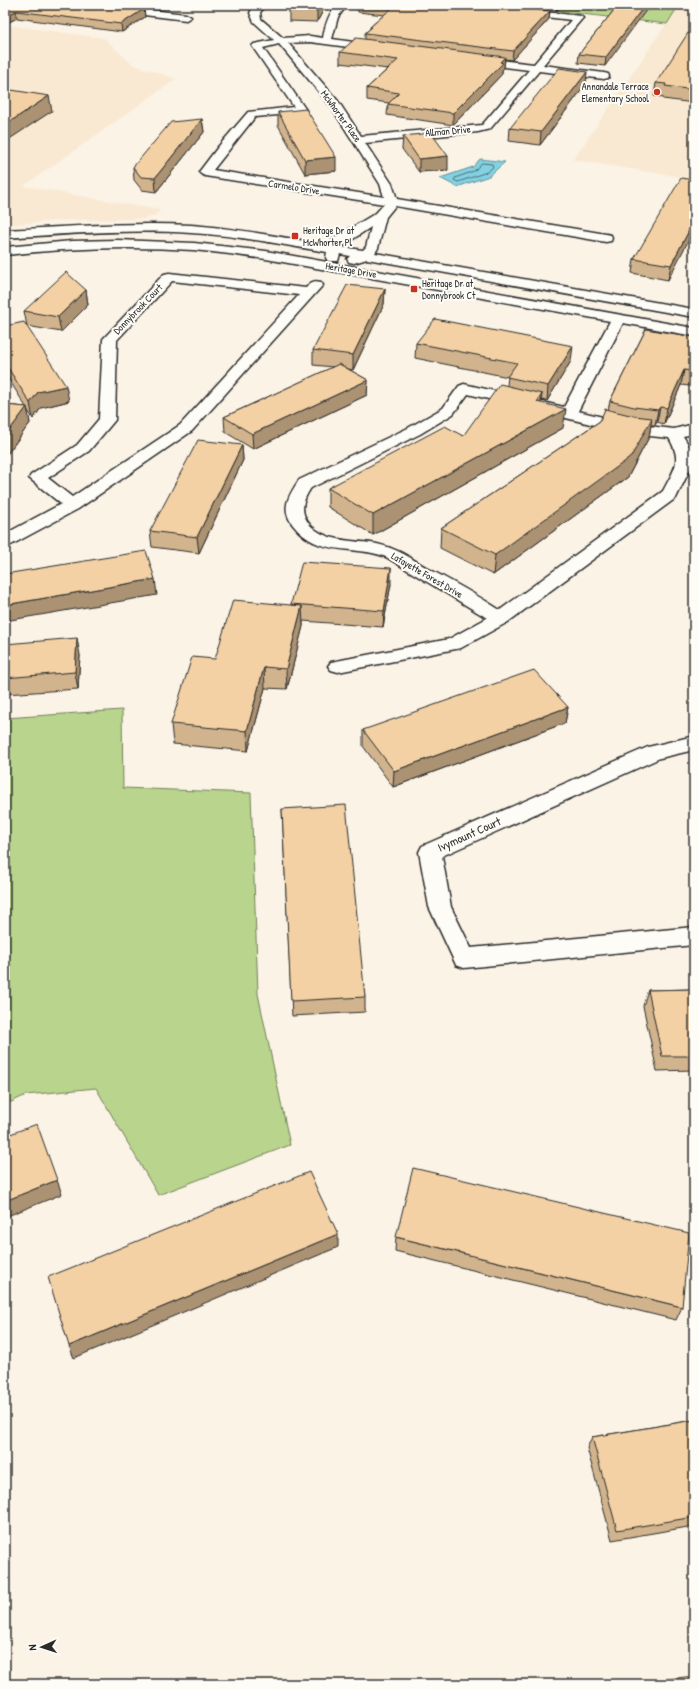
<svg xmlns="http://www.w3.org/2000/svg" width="699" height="1689" font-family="'Patrick Hand',sans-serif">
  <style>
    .built { fill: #f9e9d2 }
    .green { fill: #b9d48c; stroke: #72805c }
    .water { fill: #83d1e2; stroke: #608f99 }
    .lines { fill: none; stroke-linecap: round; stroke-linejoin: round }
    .shore { stroke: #4e6d74; stroke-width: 1 }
    .minor-casing { stroke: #2b2b2b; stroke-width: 3 }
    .minor { fill: #fdfcf7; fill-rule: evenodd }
    .wall { fill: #d1b48d; stroke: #2b2b2b }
    .shaded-wall { fill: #aa9273; stroke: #2b2b2b }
    .building { fill: #f3d1a4; stroke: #2b2b2b }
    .poi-dot { fill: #c8321e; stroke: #fdfcf7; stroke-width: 1.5 }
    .labels { text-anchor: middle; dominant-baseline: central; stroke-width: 4; stroke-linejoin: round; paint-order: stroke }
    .far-poi-label { font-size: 10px; fill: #2b2b2b; stroke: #fdfcf7; text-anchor: start }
    .far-street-label { font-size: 10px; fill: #2b2b2b; stroke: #fdfcf7 }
    .street-label { font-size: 12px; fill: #2b2b2b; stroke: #fdfcf7 }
  </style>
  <rect width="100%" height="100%" fill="#fbf3e6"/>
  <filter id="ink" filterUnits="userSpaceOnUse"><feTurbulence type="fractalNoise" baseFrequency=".025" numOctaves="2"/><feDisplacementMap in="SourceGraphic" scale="8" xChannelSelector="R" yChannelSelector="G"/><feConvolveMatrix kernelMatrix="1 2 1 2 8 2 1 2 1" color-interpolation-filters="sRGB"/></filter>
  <g filter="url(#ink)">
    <path class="built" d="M677,8L694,10V179L573,160Z
      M5,25L104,38L132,64L176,79L24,186L160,210L155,216L142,219L72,220L5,225Z"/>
    <path class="green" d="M505,5H647L677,8L667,24Z
      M122,710L123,788L251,793L258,994L290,1145L158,1195L96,1088L26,1095L5,1105V718Z"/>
    <path class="water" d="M480,159L505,162L489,176L457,187L440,178L473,167Z"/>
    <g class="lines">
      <path class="shore" d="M482,163L492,164L493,167L487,172L458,182L454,180L455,178L474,171Z"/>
      <defs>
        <path id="minor" d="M80,5H108L186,14L191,17L186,20L85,8Z
          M254,5H264L260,13L261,19L283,38L310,36L323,38C325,26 328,14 337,5H347L338,17L332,39L382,46L384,48L382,50L379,51L310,42L288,43L338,101L361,136L482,125L529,70L474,63L470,62L469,60L470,58L474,57L534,64L571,20L520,14L515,11L517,9L581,16L583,18L581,20L543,65L604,73L608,74L609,76L608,78L604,79L539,71L490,129L478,132L365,143L392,184L397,199L606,234L611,235L612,238L611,241L606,242L395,206L386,217L378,248L375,253L694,309V317L367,259L354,263L349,262L347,259L350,256L340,254L338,261H328L326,258L327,252C282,245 236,235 191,233C129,229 67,234 5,238V230C67,227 129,222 191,225C237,228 284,238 330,245L333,239L376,213L384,204L205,176L201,174L199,172L218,147L248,112L294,107L252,46L254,44L274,40L254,22L250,13ZM279,44L330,105L380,184L384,197L213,170L255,117L301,113L306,110L263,48ZM371,227L366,247L363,250L341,247Z
          M117,240L194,243L266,251L694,328V336L623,323L578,411L631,424L674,429L694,424V434L683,436L691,449L693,463L676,498L508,622L461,648L338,672L331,670L328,666L331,662L449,639L487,618L386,557C353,544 319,558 293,525C280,509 289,495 299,480L408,428L443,408L459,386L464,384L564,407L610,321L266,259C242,256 218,252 193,250C130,246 68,248 5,255V247L72,241ZM468,394L631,434L669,438C683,462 674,469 663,491L500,610C477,595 453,582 429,569C410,558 399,549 377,544C355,540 329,543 311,526C299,513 302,501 311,488L420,434L453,414Z
          M169,273L306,288C311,282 313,280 321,282L323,285L192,431L78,509L11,545L5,546V534L61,504L29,478L31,475L77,445L99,419L103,339L164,274ZM172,281L299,295L180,425L72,497L48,478L89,451L115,420L117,340Z
          M694,736V750L660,758L442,856L451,907L471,948L694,927V945L464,968L456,965L429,907L419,852L422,846L648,747Z"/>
      </defs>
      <use href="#minor" class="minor-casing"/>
      <use href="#minor" class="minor"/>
    </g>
    <path class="wall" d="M5,5L144,9L145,17L122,32L17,18L5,24Z
      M121,5H163L156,9Z
      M291,5H326L317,22L289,21V9Z
      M357,5H491L544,10L501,5H562L556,12L550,11L549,19L512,60L505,59L504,68L502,70V74L453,125L387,115L388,104L389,103L367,100V88L388,69L340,63V52L365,40V33L370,29V27L384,15L358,12Z
      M618,5L605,66L578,63L579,54Z
      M694,34V103L663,99V97L654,96L656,83Z
      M586,84L540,145L509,141L510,128Z
      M278,112L336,171L305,174L278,125Z
      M202,119L204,132L156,192L142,190L134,180L133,167Z
      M403,136L448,170L419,172L402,149Z
      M694,180L668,280L632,273L634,259Z
      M385,289L384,304L353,370L348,369L368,380L367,395L253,449L225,432L224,417L333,367L313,365V350Z
      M86,290L88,305L61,332L27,326L24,311Z
      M5,326L69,401L41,408L33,419L27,409L30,423L5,457V405L26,407L5,373Z
      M646,329L694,373L689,386L681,385L664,424L657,422L655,425H651L649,437L628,477L493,575L440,548L441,528L600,421L608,410L610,401Z
      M416,343L571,361L547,401L541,400V403L563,428L373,535L328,507V488L463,436L507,385L508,377L415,358Z
      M242,445L243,460L199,553L152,547L150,531Z
      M391,584L383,627L303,621V626L287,689L265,688L248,751L173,744L171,724L215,659L291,605V604Z
      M5,644L80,655L78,689L5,694Z
      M568,707L565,723L393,787L363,746V730Z
      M282,809L365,997V1012L292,1016Z
      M694,989V1070L657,1071L643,1006L648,990Z
      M396,1237L682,1307L676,1320L395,1251Z
      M694,1420V1526L612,1540L587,1448L592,1437Z"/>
    <path class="shaded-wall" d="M156,5H163L156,9Z
      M320,5H326L317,22V10Z
      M557,5H562L556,12Z
      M645,5H650L605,66L606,57Z
      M144,9L145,17L122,32L121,24Z
      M16,11L17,18L5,24V16Z
      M550,11L549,19L512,60L513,51Z
      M505,57L504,68L502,70V74L453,125V113Z
      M587,72L586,84L540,145L541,132Z
      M49,96L52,111L5,142V125Z
      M202,119L204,132L156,192L155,178Z
      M448,156V170L419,172V159Z
      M336,157V171L305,174V160Z
      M694,221V230L668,280L671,265Z
      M385,289L384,304L353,370V355Z
      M86,290L88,305L61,332L58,317Z
      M573,346L571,361L547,401L548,386Z
      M694,366V373L689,386L692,371Z
      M684,370L681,385L664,424L667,408Z
      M368,380L367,395L253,449L252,434Z
      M66,386L69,401L41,408L33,419L30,403L38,392Z
      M542,394L540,413L537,402Z
      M27,407L30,423L5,457V436Z
      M660,407L657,422L655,425L658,410Z
      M566,409L563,428L373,535V515Z
      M652,418L649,437L628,477L493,575L495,555Z
      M242,445L243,460L199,553L197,537Z
      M391,568V584L383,627L384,611Z
      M155,579L157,595L5,621V605Z
      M302,606L303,626L287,689L286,669Z
      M77,638L80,655L78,689L75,672Z
      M264,667L265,688L248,751L247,731Z
      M568,707L565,723L393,787L394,771Z
      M57,1180L62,1194L5,1217V1201Z
      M338,1234V1247L74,1358L69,1346Z"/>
    <path class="building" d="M5,5H107L144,9L121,24L16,11L5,16Z
      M291,5H320L317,10L289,9Z
      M375,5H491L550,11L513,51L365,33L372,27H370L393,7Z
      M618,5H645L606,57L579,54Z
      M688,33L694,34V90L665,86L666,84L656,83Z
      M356,38L505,57L500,62L503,63L453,113L388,104L399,93L367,88L398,60L340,52Z
      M559,68L587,72L541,132L510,128Z
      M5,89L49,96L5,125Z
      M306,109L336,157L305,160L278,112Z
      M202,119L155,178L141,177L133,167L171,122Z
      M431,133L448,156L419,159L403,136Z
      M681,178L694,180V221L671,265L634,259Z
      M66,272L86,290L58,317L24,311Z
      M347,285L385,289L353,355L313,350Z
      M435,319L573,346L548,386L507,377L517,363L416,343Z
      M24,322L66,386L38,392L30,403L5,363V326Z
      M646,329L694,337V366L692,371L684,370L667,408L660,407L658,410L634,407L610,401Z
      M339,364L368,380L252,434L224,417Z
      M500,384L542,394L537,402L566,409L373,515L328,488L445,426L463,436Z
      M5,405L27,407L5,436Z
      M605,409L634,416L652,418L631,457L495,555L441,528L600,421Z
      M198,440L242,445L197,537L150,531Z
      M146,551L155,579L5,605V574Z
      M302,562L391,568L384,611L291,604Z
      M233,600L302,606L286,669L264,667L247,731L171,724L192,657L215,659Z
      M77,638L75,672L5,678V644Z
      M534,670L568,707L394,771L363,730Z
      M346,805L365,997L291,1001L282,809Z
      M694,989V1056H662L648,990Z
      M37,1124L57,1180L5,1201V1136Z
      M413,1168L689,1233L682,1307L396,1237Z
      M309,1172L338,1234L69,1346L48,1277Z
      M694,1420V1517L617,1530L592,1437Z
      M694,1676V1684H625Z"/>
  </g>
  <g class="poi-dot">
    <circle cx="657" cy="92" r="4"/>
    <rect x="291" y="232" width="8" height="8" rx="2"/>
    <rect x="410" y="285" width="8" height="8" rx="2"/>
  </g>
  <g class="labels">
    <g class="far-poi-label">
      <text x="649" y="86" text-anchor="end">Annandale Terrace<tspan x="649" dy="12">Elementary School</tspan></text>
      <text x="303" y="230">Heritage Dr at<tspan x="303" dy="12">McWhorter Pl</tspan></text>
      <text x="422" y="283">Heritage Dr at<tspan x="422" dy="12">Donnybrook Ct</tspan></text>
    </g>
    <g class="far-street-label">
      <text transform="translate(341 116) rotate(54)">McWhorter Place</text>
      <text transform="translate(448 131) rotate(-5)">Allman Drive</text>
      <text transform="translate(294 187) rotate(9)">Carmelo Drive</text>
      <text transform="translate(351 270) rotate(10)">Heritage Drive</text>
      <text transform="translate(138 309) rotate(-46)">Donnybrook Court</text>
      <text transform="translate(427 575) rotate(30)">Lafayette Forest Drive</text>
    </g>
    <g class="street-label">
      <text transform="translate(469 834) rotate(-24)">Ivymount Court</text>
    </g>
  </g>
  <rect width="699" height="1689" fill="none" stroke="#fdfcf7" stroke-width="20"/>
  <rect x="10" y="10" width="679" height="1669" fill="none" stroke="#2b2b2b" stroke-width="1.5" filter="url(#ink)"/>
  <g transform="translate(42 1647) rotate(267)" stroke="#fdfcf7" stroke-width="3" paint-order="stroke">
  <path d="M0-3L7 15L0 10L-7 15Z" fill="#2b2b2b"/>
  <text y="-6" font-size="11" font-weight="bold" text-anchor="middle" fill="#2b2b2b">N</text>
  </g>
</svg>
